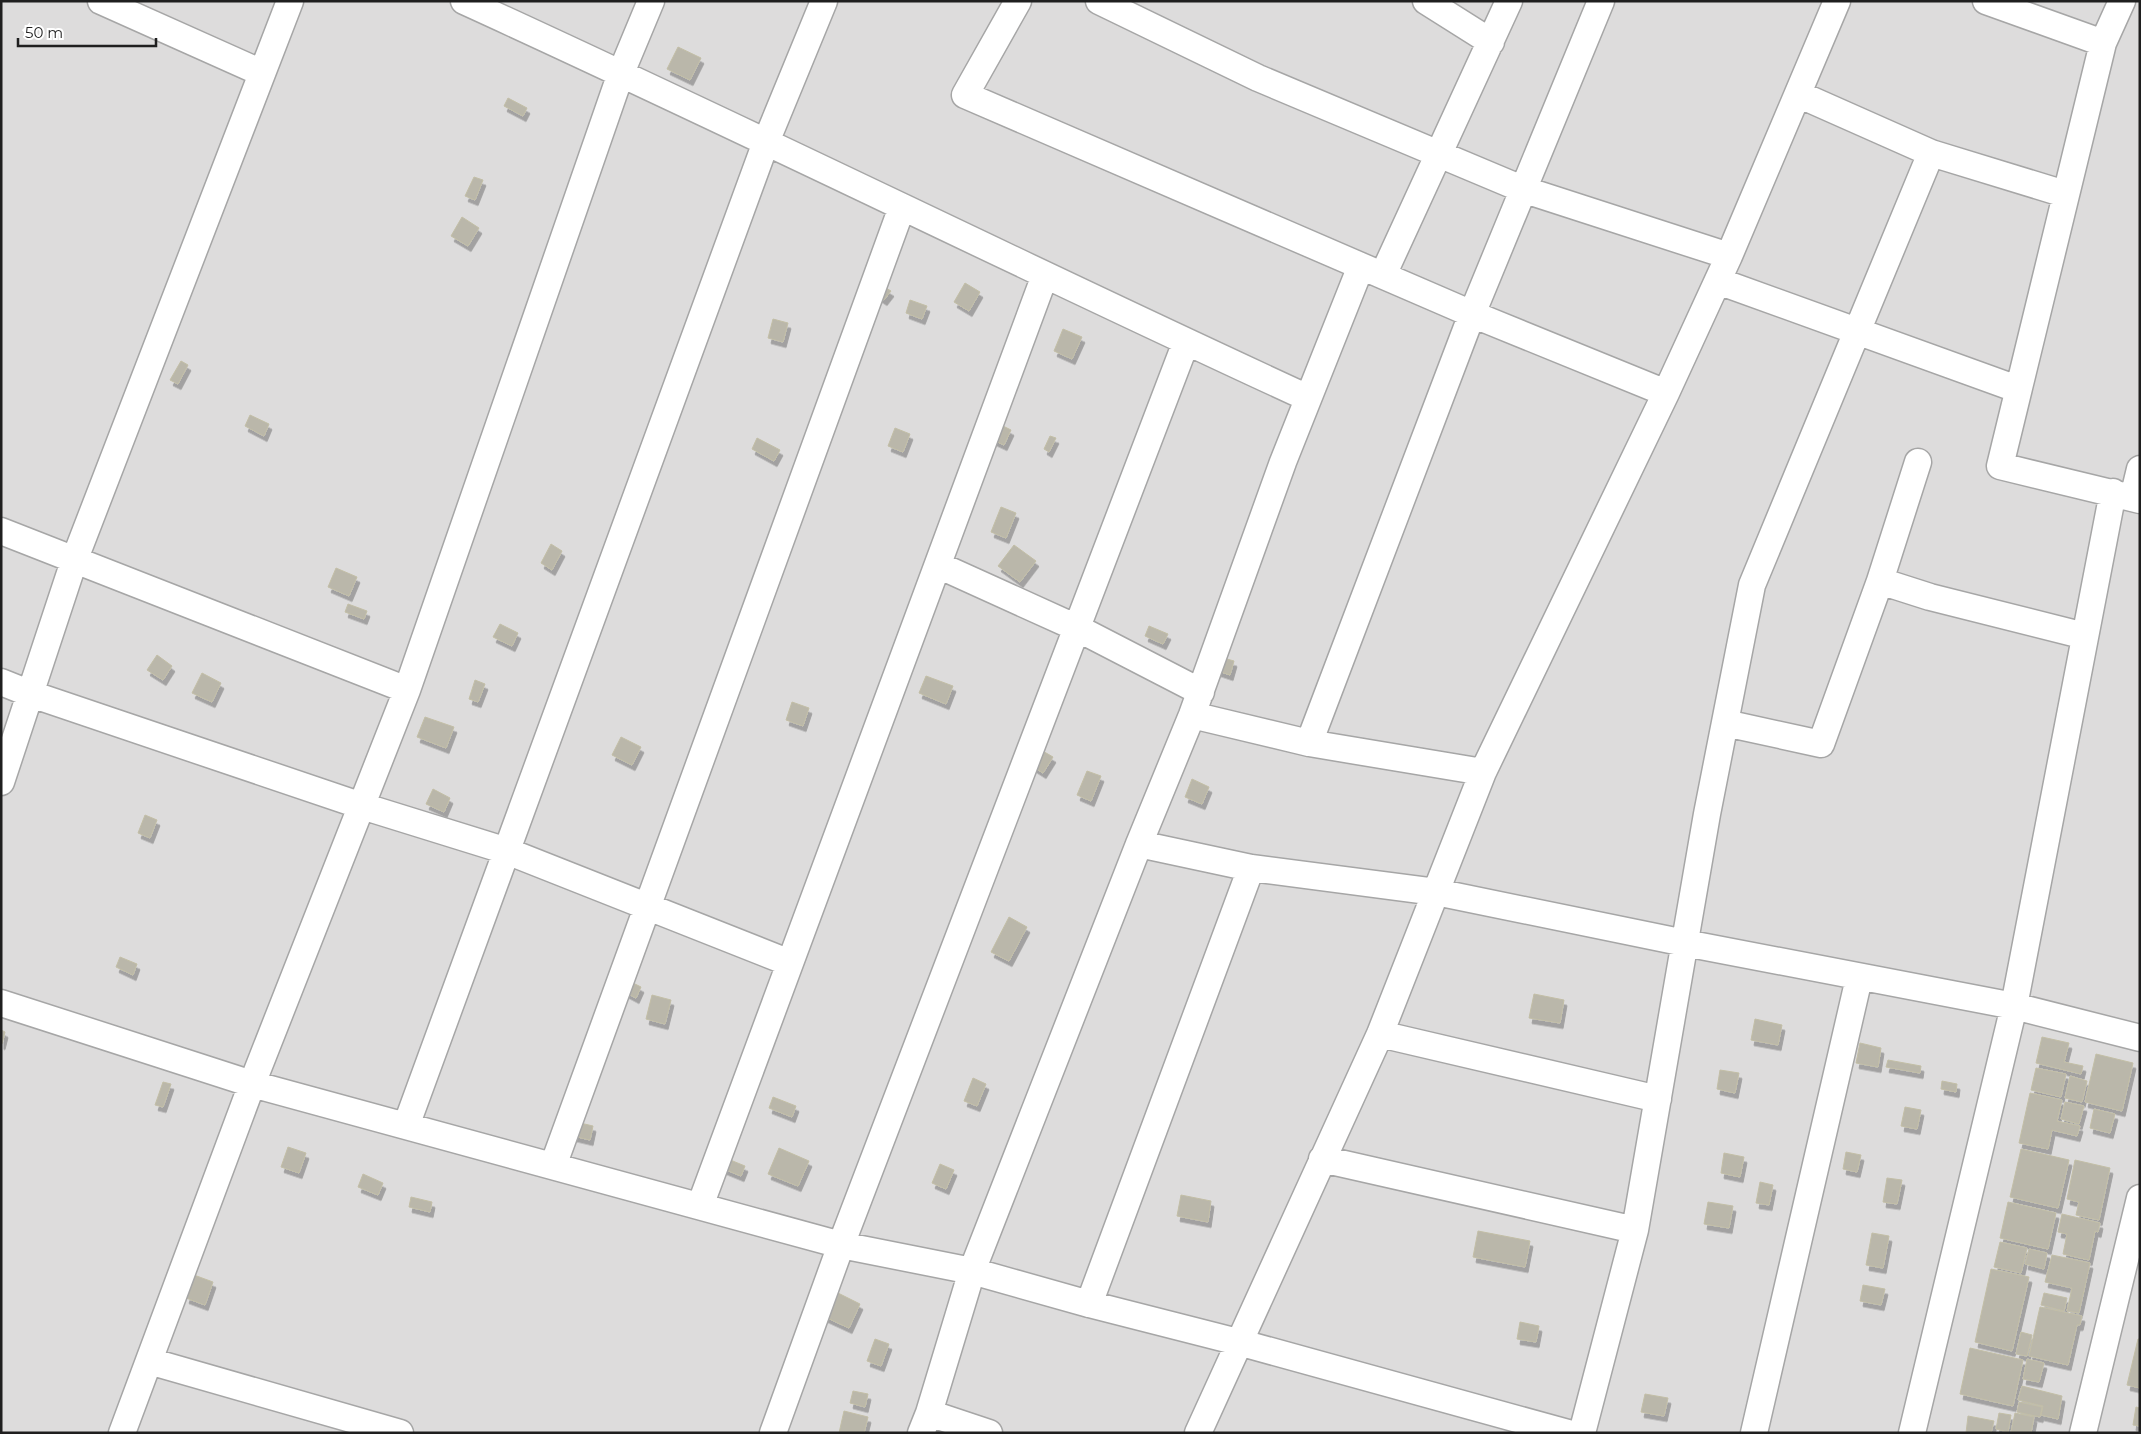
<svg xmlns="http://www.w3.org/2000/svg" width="2141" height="1434" font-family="Montserrat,sans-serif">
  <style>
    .residential { fill: #dddcdc }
    .building { fill: #bab7aa; stroke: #c2bea6; filter: url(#shadow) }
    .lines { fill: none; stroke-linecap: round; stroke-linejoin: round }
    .minor-casing { stroke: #a6a6a6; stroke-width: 29 }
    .minor { stroke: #fff; stroke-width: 26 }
  </style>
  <defs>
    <filter id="shadow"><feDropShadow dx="3" dy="5.5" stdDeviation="0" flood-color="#0004"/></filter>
  </defs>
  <rect width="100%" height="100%" fill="#eff0e5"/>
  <path class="residential" d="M1,1H2140V1433H1Z"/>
  <path class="building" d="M678,47L701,58L690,80L667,69Z
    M508,98L527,108L523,116L504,106Z
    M474,177L483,180L475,200L465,196Z
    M462,217L479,228L468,246L451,236Z
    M965,283L980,292L969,311L954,302Z
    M881,285L891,291L884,300L875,294Z
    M910,300L927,306L922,319L906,313Z
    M773,319L788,323L783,342L768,338Z
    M1063,329L1082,337L1072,359L1054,351Z
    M181,361L188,365L178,384L170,380Z
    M250,415L269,424L264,436L245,426Z
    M995,422L1011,430L1004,445L989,438Z
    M895,428L910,434L903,452L888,446Z
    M1050,436L1056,438L1049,452L1044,449Z
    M757,438L780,450L774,461L752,449Z
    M1001,507L1016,513L1006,538L991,532Z
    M551,544L562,551L552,570L541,563Z
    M1014,545L1036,561L1020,582L998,566Z
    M336,568L357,577L349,596L328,587Z
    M348,604L367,611L364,619L345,612Z
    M500,624L518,633L512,646L493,637Z
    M1149,626L1168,634L1163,644L1145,636Z
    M157,655L172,666L163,680L147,670Z
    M1220,657L1234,661L1230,675L1215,670Z
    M202,673L221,683L212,702L192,693Z
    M926,676L953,686L946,704L919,693Z
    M475,680L485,684L478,702L469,699Z
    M792,702L809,708L803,726L786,720Z
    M425,717L454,727L446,748L417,737Z
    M621,737L641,747L632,765L612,755Z
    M1041,750L1053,757L1043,773L1032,766Z
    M1087,771L1101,776L1091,801L1077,795Z
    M1192,779L1209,787L1202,804L1185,797Z
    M433,789L450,798L444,812L426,804Z
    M145,815L157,820L150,838L138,833Z
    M1009,917L1027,927L1009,961L991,952Z
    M120,957L137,964L133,975L116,967Z
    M627,980L641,987L636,998L621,990Z
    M1534,994L1564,1000L1560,1023L1529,1018Z
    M652,995L671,1000L665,1024L646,1019Z
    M1755,1019L1782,1025L1778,1045L1751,1040Z
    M1,1030L5,1032L2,1044H1Z
    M2042,1037L2069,1043L2064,1062L2083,1066L2081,1074L2036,1063Z
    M1860,1043L1881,1048L1878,1067L1856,1063Z
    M2096,1054L2133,1063L2122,1111L2085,1102Z
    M1888,1060L1921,1066L1920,1073L1886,1067Z
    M2036,1068L2066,1074L2061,1097L2031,1090Z
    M1720,1070L1739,1073L1735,1093L1717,1089Z
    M2070,1076L2087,1081L2082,1102L2065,1098Z
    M973,1078L986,1084L977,1106L964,1101Z
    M1942,1081L1957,1084L1956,1092L1941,1089Z
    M163,1082L171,1084L163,1107L155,1105Z
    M2030,1093L2062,1100L2057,1121L2080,1126L2077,1136L2052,1130L2048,1149L2019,1143Z
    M773,1097L796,1106L792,1117L769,1108Z
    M2065,1102L2084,1106L2079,1124L2061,1119Z
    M1905,1107L1921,1110L1917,1129L1901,1126Z
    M2094,1109L2115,1114L2110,1133L2090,1128Z
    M572,1121L593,1126L590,1140L569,1135Z
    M288,1147L306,1153L299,1173L281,1167Z
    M779,1148L809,1161L798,1186L768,1174Z
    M2021,1149L2069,1160L2058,1208L2010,1197Z
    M1846,1152L1861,1155L1857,1172L1843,1169Z
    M1724,1153L1744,1157L1740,1177L1721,1173Z
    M723,1157L745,1166L741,1176L719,1167Z
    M2075,1160L2110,1168L2099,1220L2076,1215L2079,1202L2067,1199Z
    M940,1164L954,1170L946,1189L932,1183Z
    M363,1174L383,1183L378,1195L358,1187Z
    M1887,1178L1902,1180L1897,1204L1883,1202Z
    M1760,1182L1773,1185L1769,1205L1756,1203Z
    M1181,1195L1211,1201L1208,1222L1177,1216Z
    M411,1197L432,1202L430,1212L409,1207Z
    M1708,1202L1733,1206L1729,1228L1704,1224Z
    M2008,1202L2056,1213L2048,1249L2000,1238Z
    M2062,1214L2100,1223L2098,1232L2095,1231L2089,1260L2063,1254L2067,1234L2058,1232Z
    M1478,1231L1530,1241L1525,1267L1473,1257Z
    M1872,1233L1889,1236L1883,1268L1866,1265Z
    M2000,1242L2027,1248L2021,1273L1994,1267Z
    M2029,1249L2047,1253L2044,1269L2025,1264Z
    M2052,1255L2090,1263L2079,1313L2067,1311L2072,1288L2045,1282Z
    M1991,1269L2029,1277L2012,1351L1975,1342Z
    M194,1275L213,1282L205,1305L186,1298Z
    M1863,1285L1885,1289L1881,1305L1860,1301Z
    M834,1291L860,1304L849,1328L823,1316Z
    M2044,1293L2067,1298L2064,1311L2041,1305Z
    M2040,1307L2082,1316L2080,1325H2077L2068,1365L2029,1356Z
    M1520,1322L1539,1326L1536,1342L1517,1339Z
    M2021,1332L2032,1335L2027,1356L2016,1354Z
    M875,1339L889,1344L881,1366L867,1361Z
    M2138,1339H2140V1388L2127,1385Z
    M1970,1348L2023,1360L2013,1406L1960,1394Z
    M2027,1359L2044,1363L2039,1382L2023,1379Z
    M2022,1386L2062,1396L2058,1419L2041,1415L2043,1406L2018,1400Z
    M853,1391L868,1394L865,1407L850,1403Z
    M1645,1394L1668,1398L1664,1416L1641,1412Z
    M2019,1402L2042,1407L2040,1417L2017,1412Z
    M2136,1407L2140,1408V1426L2133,1425Z
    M844,1411L868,1417L864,1433H839Z
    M1999,1413L2011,1415L2008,1432L1996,1429Z
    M2015,1413L2034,1417L2031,1433L2011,1432Z
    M1968,1416L1994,1421L1991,1433H1966Z"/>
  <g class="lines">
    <defs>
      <path id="minor" d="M101,1L262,73
        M464,1C747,130 1025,268 1308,398
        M1018,1L965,95L1472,314L1666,393
        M1099,1L1258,78L1522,189L1729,256
        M1426,1L1491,42
        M1986,1L2103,43
        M2122,1L2103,43L2000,466L2140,500
        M1798,94L1931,153L2065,194
        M1383,275L1509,1
        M1718,281L2017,389
        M2133,498L2140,469
        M1,531L407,690
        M938,565L1077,628L1201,692
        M1880,581L1930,597L2085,636
        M1,682L31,694L362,806L507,851L790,963
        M1192,715L1309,743L1483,772
        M1725,723L1821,744L1880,581L1918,462
        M1309,743L1472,314L1601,1
        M1,782L74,561L290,1
        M1139,844L1251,868L1436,892L1685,943L2014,1006L2140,1038
        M1,1003L252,1084L841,1245L972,1271L1089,1304L1238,1342L1568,1433
        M1380,1034L1658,1099
        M406,1126L766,142L824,1
        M1322,1159L1635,1230
        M553,1166L902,207
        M700,1206L1045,275
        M1089,1304L1251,868
        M149,1361L400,1433
        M929,1413L989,1433
        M122,1433L252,1084L407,690L621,73L651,1
        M773,1433L841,1245L1186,342
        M921,1433L929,1413L972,1271L1139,844L1192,715L1283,462L1361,266
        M1198,1433L1380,1034L1483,772L1666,393L1729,256L1837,1
        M1582,1433L1635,1230L1707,814L1752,585L1931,153
        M1754,1433L1859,978
        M1912,1433L2014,1006L2113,492
        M2083,1433L2140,1198"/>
    </defs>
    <use href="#minor" class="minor-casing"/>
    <use href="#minor" class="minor"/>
  </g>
  <rect width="2141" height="1434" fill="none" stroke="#1f1f1f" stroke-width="5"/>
  <path d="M18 38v8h138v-8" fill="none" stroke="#1f1f1f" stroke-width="2.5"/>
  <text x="25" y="38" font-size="15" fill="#1f1f1f" stroke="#ffffff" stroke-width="4" paint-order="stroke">50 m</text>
</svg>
